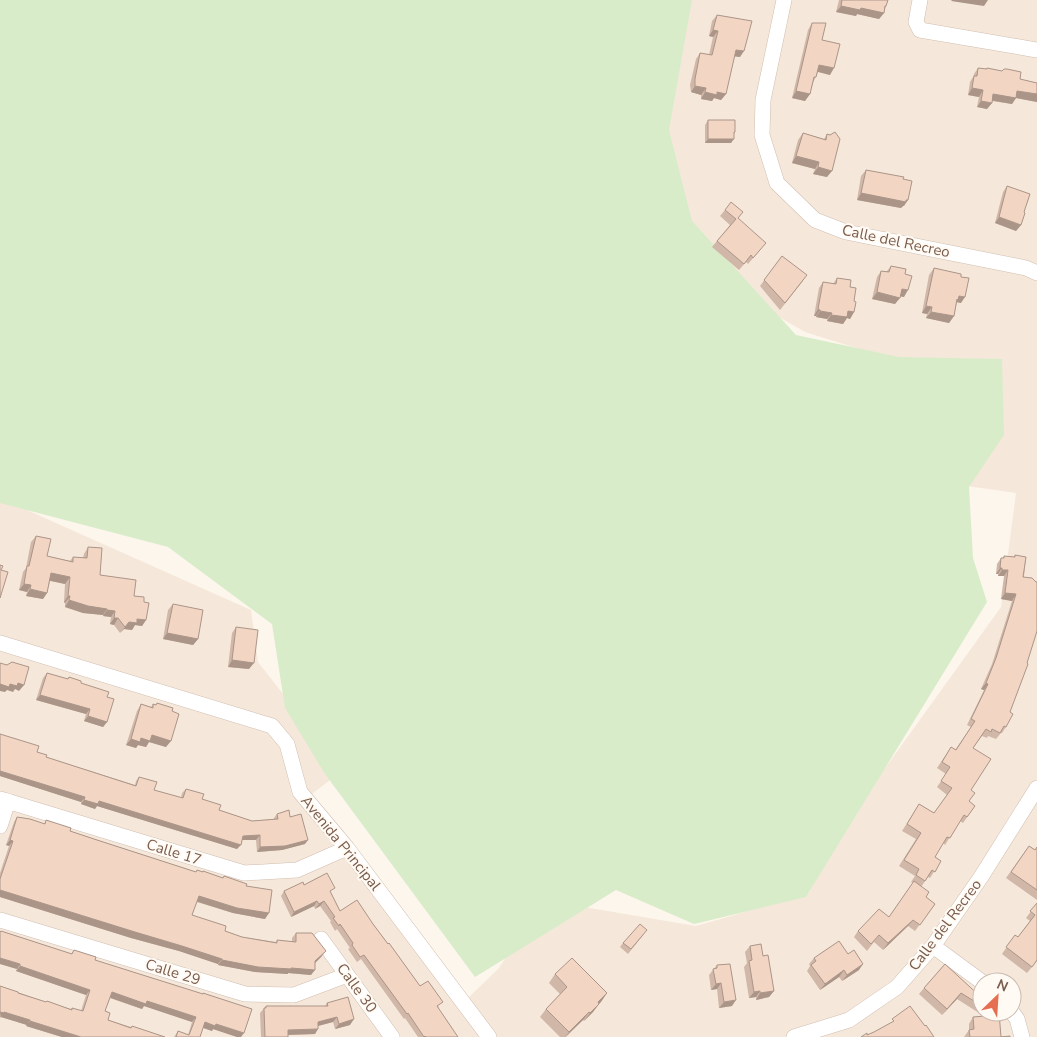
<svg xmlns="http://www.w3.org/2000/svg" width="1037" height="1037" font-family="'Nunito Sans',sans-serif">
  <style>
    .residential { fill: #f5e8da; fill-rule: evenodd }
    .green { fill: #d8ecc9 }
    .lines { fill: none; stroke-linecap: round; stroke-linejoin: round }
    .minor-casing { stroke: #d1beb0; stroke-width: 16 }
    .minor { stroke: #fff; stroke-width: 15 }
    .wall { fill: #d1b7a8 }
    .shaded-wall { fill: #aa9588 }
    .building { fill: #f3d5c3; stroke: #aa9588 }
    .labels { text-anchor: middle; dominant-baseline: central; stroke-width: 4; stroke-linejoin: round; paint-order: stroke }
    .street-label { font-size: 15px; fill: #7a5c4d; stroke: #fffaf3 }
  </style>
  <rect width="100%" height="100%" fill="#fdf6ec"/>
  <path class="residential" d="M671,0H1037V1037H0V498L251,610L258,662L343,770L308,797L466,1000L499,968L543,900L696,926L808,894L860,803L1001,607L1016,493L883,474L901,362L805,332L734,291L657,170ZM982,982H1012V1012H982Z"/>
  <path class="green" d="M0,0H692L669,130L692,221L796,335L899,357L1002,359L1004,435L969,487L973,558L987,602L806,897L694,924L616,890L475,977L325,774L285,708L272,624L168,547L0,503Z"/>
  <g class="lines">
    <defs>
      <path id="minor" d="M784,0L763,100L762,135L777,183L815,220L846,232L1026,268L1037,273
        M920,0L916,22L920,30L1037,50
        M0,643L272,726L287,744L300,792L347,848L489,1037
        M0,799L244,873L297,870L347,848
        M0,826L8,801
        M0,920L245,994L294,995L347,975
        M321,939L392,1037
        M933,946L982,982
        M1012,1012L1017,1019L1022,1037
        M794,1037L849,1020L897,987L933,946L981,877L1037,788"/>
    </defs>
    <use href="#minor" class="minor-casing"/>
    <use href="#minor" class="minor"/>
  </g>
  <path class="wall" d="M839,0H888L885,9L884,13L879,19L857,14L856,16L836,12Z
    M717,15L740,57L734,56L726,94L721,100L714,98L712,101L701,99V95L691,92L690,85L696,59L700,53L709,55L713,37L709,36L712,21Z
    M812,23L822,40L830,75L818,72L813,83L810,94L805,101L792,98L808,30Z
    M978,68L1020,79L1037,83V102L1016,98L1012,104L992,101V103L987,109L977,107L979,97L968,95L970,82L973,77L974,74Z
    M708,120L735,132L731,143H705V125Z
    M803,133L824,139L827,134V177L813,174L815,169L792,163L798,140Z
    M866,170L904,206H903L901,208L857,200L861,176Z
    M1007,186L1021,225L1016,231L995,223L1003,192Z
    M725,210L738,219L761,249L748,264L746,262L739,270L712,247L730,225L720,216Z
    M782,256L803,281L780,310L760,286Z
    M891,266L905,274L904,297L900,296L895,304L872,299L877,277L881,271H887Z
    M934,268L961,277V303L957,302L954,316L949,323L926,318L927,314L922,313L929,275Z
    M837,278L850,287L854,301V312L850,319L847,318L843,324L827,321V319L816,317V316H814L819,288L823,282L833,284Z
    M36,536L47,556L70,561L73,557L83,558L84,554L88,547L100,575L144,602L146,620L142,626L135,625L132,630L124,629L120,633L114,625L110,624L111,617L103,616V615L83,613L65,607V603L64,602L65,584L50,581L47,593L43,599L26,596L27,592L19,590L23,572L26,568L31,542Z
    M1015,555L1026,557L1010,712L1006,727L1002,733H1001L996,739L988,736L987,738L982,736L973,748L969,801L975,806L963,823L960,821L945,845L943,843L935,857L941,861L930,878L928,877L921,887L926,897L935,904L915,931L908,926L883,950L874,942L867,951L854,937L858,931L889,917L913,883L911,882L915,876L899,866L916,839L902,831L919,804L934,813L947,795L937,787L946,774L937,768L951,747L955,750L971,727L967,725L984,690L981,689L992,664L1012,601L1001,599L1004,576H998V574H996L997,564L1001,558H1003L1004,556L1014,557Z
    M173,604L198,639L193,645L163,639L168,610Z
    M236,627L249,669L228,667L232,633Z
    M47,673L68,679L69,677L107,697V722L103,727L84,721L86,714L36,700L43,678Z
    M157,703L166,747L149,742L146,747L138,745L136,748L126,745L137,711L141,704L151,707L153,704L156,705Z
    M0,735L37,752L46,757L135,785L136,781L139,777L154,790L181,798L182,793L186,789L219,810L252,821L274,819V818L277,814L290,817L305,844L282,850L257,852L256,840H242L237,849L97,806L95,809L81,804V802L0,776Z
    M17,817L44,824L46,820L70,831L94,839L196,872L197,870L223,878L224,876L246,886L265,919L233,913L197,902L192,915L225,931L242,937L276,942L277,940L292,942V938L296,933L322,956L315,963L311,975L288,973V974L255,972L218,965V964L179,951L131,938L0,897V873L9,846L6,845L14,822Z
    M1029,846L1035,850L1037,847V900L1006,878Z
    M304,885L331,893L340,911L373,924L420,986L439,1007L438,1008L458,1037H418L405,1018L404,1019L361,959L357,962L348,949L350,948L337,929L335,931L330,922L331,921L320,906L315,909L314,906L291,917L281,896L284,891Z
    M1037,903V961L1027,973L1002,954L1015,935L1018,937L1030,921L1026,918Z
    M1,931L71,954L74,950L241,1037H237L213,1029L212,1031L203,1028L200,1037H174L178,1031L188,1035L192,1022L144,1006L142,1009L110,998L105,1011L108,1020L131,1027L165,1037H62L26,1026L27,1025L1,1017L0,1018V986L46,1002L71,1009L72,1008L81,1011L86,995L16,971L17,969L0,964V932Z
    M644,934L628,954L620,947L623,943Z
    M750,946L763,956L774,991L769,997L756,1000V997L749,998L744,967L747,963L745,952Z
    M814,958L859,970L842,981L839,977L820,990L807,971L810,966L809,964Z
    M945,964L982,998V1009L979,1013L957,999L942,1015L919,994L924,988Z
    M717,965L732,1006L719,1008L717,989L711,990L709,975Z
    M555,974L607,993L593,1012L584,1021L583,1020L566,1037H560L540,1017L546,1009L560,994L549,983Z
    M327,1003L350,1025L335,1029L333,1022L318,1026L315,1034L288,1035V1037H261L260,1013L266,1006H325Z
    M986,1014L1001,1037H1010H964L969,1030V1024L973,1017L984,1016Z"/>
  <path class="shaded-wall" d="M952,0H988L984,6L951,1Z
    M841,6L861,8L886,6L882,12L884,13L879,19L857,14L856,16L836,12Z
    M713,30L718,31L713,37L709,36Z
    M736,50L744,51L740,57L731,56Z
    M819,65L834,68L830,75L815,71Z
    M695,86L706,88L701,95L691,92Z
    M972,88L983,90L979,97L968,95Z
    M796,91L810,94L805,101L792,98Z
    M1017,91L1037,94V102L1016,98L1012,104L989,100L993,94Z
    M705,92H717L726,94L721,100L714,98L712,101L701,99Z
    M981,101L992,103L987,109L977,107Z
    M708,139H734L731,143H705Z
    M796,156L819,162L815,169L792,163Z
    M818,167L832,171L827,177L813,174Z
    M861,193L906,200H908L904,206H903L901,208L857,200Z
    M999,217L1021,225L1016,231L995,223Z
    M902,289L908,290L904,297L898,296Z
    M877,292L900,298L895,304L872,299Z
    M959,296L965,297L961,303L956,302Z
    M926,306L932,307L927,314L922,313Z
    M818,309L820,310L816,316H814Z
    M820,311L832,313L827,319L816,317Z
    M848,311L854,312L850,319L847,318L843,324L827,321L831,315Z
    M931,312L954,316L949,323L926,318Z
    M1000,568H1002L998,574H996Z
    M1002,570H1008L1004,576H998Z
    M51,573L70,577L65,584L47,580Z
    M24,584L31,585L27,592L19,590Z
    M30,589L47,593L43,599L26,596Z
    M1005,593L1016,594L1012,601L1001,599Z
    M68,596H70L65,603L64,602Z
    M69,600L107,609L103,615L83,613L65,607Z
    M107,610L115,611L111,617L103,616Z
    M114,618H118L114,625L110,624Z
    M137,619L146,620L142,626L135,625L132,630L124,629L120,633L129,622Z
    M167,633L198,639L193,645L163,639Z
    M232,660L254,663L249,669L228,667Z
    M18,683L24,685L19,691L15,689L13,692L7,690L5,692L0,691V684Z
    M986,683L988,684L984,690L981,689Z
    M40,695L90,709L86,714L36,700Z
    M88,716L107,722L103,727L84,721Z
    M152,735L171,741L166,747L149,742L146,747L138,745L136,748L126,745L131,739L141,738Z
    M0,771L85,797L81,802L0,776Z
    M84,800L99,801L241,845L237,849L97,806L95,809L81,804Z
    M260,835L256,840H240L243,836Z
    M10,840L13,841L9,846L6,845Z
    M308,840L305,844L282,850L257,852L260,847Z
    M0,890L182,946L222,959L218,964L179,951L131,938L0,897Z
    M199,896L269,913L265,919L233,913L195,901Z
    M317,901L314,906L291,917L294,912Z
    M324,901L320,906L315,909L319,904Z
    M913,920L908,926L883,950L888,943Z
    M326,951L322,956L312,966L315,961Z
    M0,958L20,964L17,969L0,964Z
    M222,960L315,970L311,975L288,973V974L255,972L218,965Z
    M863,964L859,970L842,981L847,975Z
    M20,966L90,990L86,995L16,971Z
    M844,970L839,977L820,990L825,984Z
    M721,983L717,989L711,990L716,984Z
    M760,991L756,997L749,998L754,992Z
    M774,991L769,997L756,1000L760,993Z
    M112,992L147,1001L196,1017L192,1022L144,1006L142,1009L108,997Z
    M607,993L601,1002L592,1011L598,1002Z
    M961,993L957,999L942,1015L947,1009Z
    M736,1000L732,1006L719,1008L724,1002Z
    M599,1004L593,1012L584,1021L590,1013Z
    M0,1012H4L30,1020L27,1025L1,1017V1018Z
    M589,1012L583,1020L565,1037L569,1032Z
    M337,1017L333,1022L314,1027L318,1022Z
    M354,1019L350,1025L335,1029L339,1024Z
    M30,1021L81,1037H62L26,1026Z
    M205,1022L216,1024L244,1033L241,1037H237L213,1029L212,1031L201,1027Z
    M318,1029L315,1034L284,1035L288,1030Z"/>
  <path class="building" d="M842,0H888L886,6H885L884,13L861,8L860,10L841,6Z
    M717,15L752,21L744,51L736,50L726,94L717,92V95L705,92L706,88L695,86V79L700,53L712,55L718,31L713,30Z
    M812,23H826L822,40L840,44L834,68L819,65L816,77H814L810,94L796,91Z
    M978,68L987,69V68L1002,71L1004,69H1007L1021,72L1020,79L1037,83V94L1017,91L1016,98L993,94L992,103L981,101L983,90L972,88L974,76H977Z
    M708,120H735V132H734V139H708Z
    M835,132L840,139L832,171L818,167L819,162L796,156L803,133L826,140L827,134L830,135Z
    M866,170L904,177L903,179L912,181L908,200H906V202L861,193Z
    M1007,186L1030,194L1024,212L1025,213L1021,225L999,217Z
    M731,202L743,212L738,218L766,243L753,258L751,255L744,264L717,241L736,219L725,210Z
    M782,256L807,275L785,303L764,280Z
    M891,266L906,269L905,274L912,276L908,290L902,289L900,298L877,292L881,271L889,272Z
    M934,268L961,274V277L969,278L965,297L959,296L958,300L957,299L954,316L931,312L932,307L926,306Z
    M837,278L851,280L850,287L856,288L854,301L856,302L854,312L848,311L847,317L831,315L832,313L820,311V310L818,309L823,282L836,284Z
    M36,536L51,539L47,556L73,562V557L87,558L88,547L102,548L100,575L136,580L134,596L144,597V602L149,603L146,620L137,619V623L129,622L125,627L118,618H114L115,611L107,610V609L88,606L69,600L70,596H68L70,577L51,573L47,593L30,589L31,585L24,584L27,566H29Z
    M1015,555L1026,557L1023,577L1032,578L1036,582H1037V631L1027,663L1028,664L1010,712L1013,714L1006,727L1004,726L1000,733L992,729L991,732L986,729L973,748L991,759L971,790L975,793L969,801L975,806L967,817L964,815L950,838L947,837L935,857L941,861L935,872L932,870L925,881L916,875L919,869L904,860L921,833L907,824L919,804L934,813L952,788L941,781L950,767L942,762L951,747L956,750L975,721L971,719L988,684L986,683L996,658L1016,594L1005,593L1008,570H1002V568H1000L1001,558H1004V556L1015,557Z
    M0,565L3,566L1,570L8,572L0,598Z
    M173,604L203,610L198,639L167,633Z
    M236,627L258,630L254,663L232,660Z
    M12,662L29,667L24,685L18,683L17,686L10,684L9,687L0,684V663L7,665Z
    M47,673L68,679L69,677L81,681V683L109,692L107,697L114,699L107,722L88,716L90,709L40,695Z
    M157,703L173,708L172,711L179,714L171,741L152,735L150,741L141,738L140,742L131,739L141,704L153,708V704L156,705Z
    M0,734L39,746L37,752L47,755L46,757L136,786L139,777L157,782L154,790L183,798L186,789L204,794L202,799L221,805L219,810L252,821L278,819L277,814L289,810L290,817L301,814L308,840L285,846L260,847V835L243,836L241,845L99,801L98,804L84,800L85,797L0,771Z
    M17,817L30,819L45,824L46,820L71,828L70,831L94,839L196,872L197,870L203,872V871L223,878L224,876L247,884L246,886L272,890L269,913L237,908L199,896L192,915L226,926L225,931L242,937L277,943V940L296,942V933H312L326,951L315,961V970L291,968V969L258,967L222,960V959L182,946L135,932L0,890V879L13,841L10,840Z
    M1029,846L1035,850L1037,847V890L1011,872Z
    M327,873L335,888L330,891L340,911L357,900L373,924L388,944L389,943L420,986L428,981L443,1002L437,1006L458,1037H426L425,1036L424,1037L408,1013L407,1014L364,955L360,957L352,945L353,943L340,924L339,926L333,918L335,917L324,901L319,904L317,901L294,912L284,891L303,882L304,885Z
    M914,881L929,892L926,897L935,904L920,925L913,920L888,943L879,935L871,944L858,931L879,909L889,917Z
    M1037,903V960L1032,967L1006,947L1015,935L1018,937L1035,915L1030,911Z
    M640,924L647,930L631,949L623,943Z
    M1,931L72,954L74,950L96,957L95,960L203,994V993L209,995L252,1009L244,1033L216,1024L215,1026L205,1022L200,1037H176L178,1031L189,1035L196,1017L147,1001L146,1004L112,992L105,1011L110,1013L108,1020L131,1028L132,1026L165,1037H81L30,1021V1020L4,1012V1013L0,1012V986L18,992V993L46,1002L47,1001L72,1010V1008L83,1011L90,990L20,966V964L0,958V932Z
    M839,941L848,954L854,950L863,964L847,975L844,970L825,984L811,965L816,961L814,958Z
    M761,944L763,956L768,955L774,991L760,993V991L754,992L749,961L752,960L750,946Z
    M572,958L607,993L598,1002L599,1004L590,1013L589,1012L569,1032L546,1009L567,987L555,974Z
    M730,964L736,1000L724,1002L721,983L716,984L713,969L717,968V965Z
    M945,964L982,998V1006L961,993L947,1009L924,988Z
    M348,997L354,1019L339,1024L337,1017L318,1022V1029L288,1030V1037H265L264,1008H266V1006H328L327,1003Z
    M910,1006L925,1026L926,1025L934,1037H861L867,1033V1035L874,1032L894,1021L892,1019Z
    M999,1012L1001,1037L1010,1036V1037H970L969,1030L974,1029L973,1017L986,1016V1014Z"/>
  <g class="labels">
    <g class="street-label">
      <text transform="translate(896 241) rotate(12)">Calle del Recreo</text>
      <text transform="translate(341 843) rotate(51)">Avenida Principal</text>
      <text transform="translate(174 852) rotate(17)">Calle 17</text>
      <text transform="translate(945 925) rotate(-53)">Calle del Recreo</text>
      <text transform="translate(173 972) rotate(17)">Calle 29</text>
      <text transform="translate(357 988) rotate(54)">Calle 30</text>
    </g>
  </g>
  <g transform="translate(997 997) rotate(25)"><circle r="24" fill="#fffaf3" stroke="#cabbb1"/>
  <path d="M0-4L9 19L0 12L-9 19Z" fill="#e76f51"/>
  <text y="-8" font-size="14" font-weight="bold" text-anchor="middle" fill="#7a5c4d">N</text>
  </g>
</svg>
